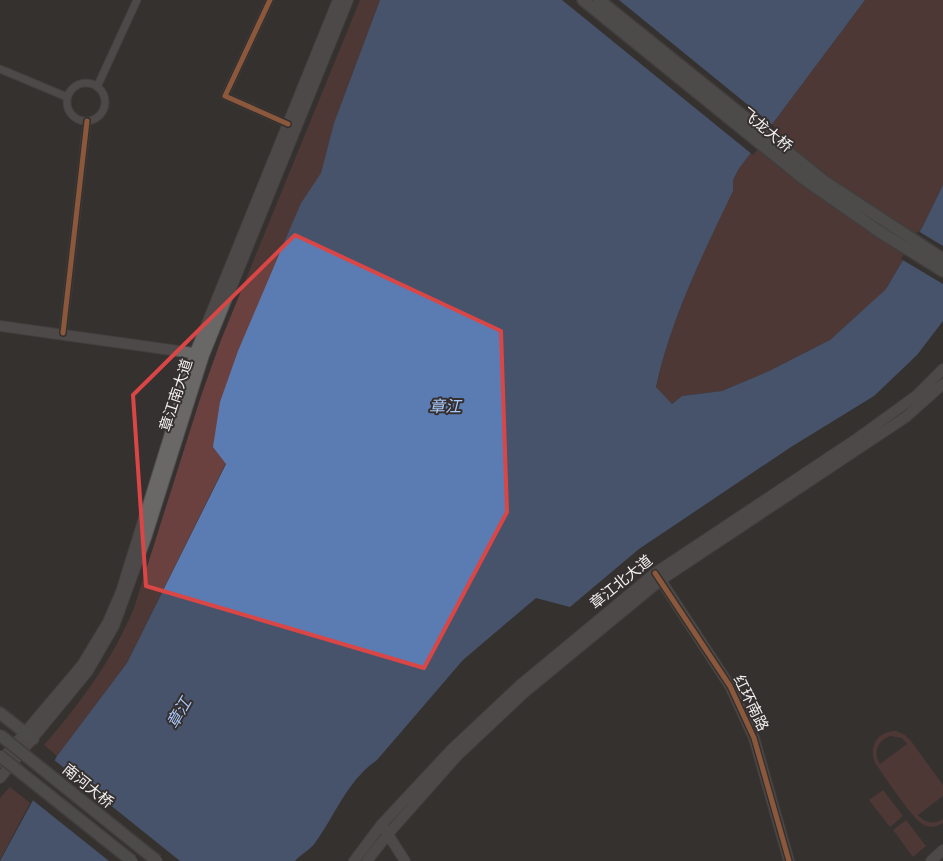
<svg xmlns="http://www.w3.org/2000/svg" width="943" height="861" font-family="Figtree,'Noto Sans SC',sans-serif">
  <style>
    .green { fill: #6a413e; fill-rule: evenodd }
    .water { fill: #5b7cb3 }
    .pier { fill: #343130 }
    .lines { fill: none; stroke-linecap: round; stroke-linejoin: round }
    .street-casing { stroke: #4f4d4c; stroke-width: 9 }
    .secondary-casing { stroke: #4f4d4c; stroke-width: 12 }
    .primary-casing { stroke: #4f4d4c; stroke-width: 14 }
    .street { stroke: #6a6767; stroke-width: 7 }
    .secondary { stroke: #6a6767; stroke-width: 10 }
    .primary { stroke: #6a696c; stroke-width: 11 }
    .primary-bridge-casing { stroke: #4f4d4c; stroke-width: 14; stroke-linecap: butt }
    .primary-bridge { stroke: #6a696c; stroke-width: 11 }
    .cycleway-casing { stroke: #35302f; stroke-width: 8 }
    .cycleway { stroke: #f5874c; stroke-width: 5 }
    .marked { fill: none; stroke: #da4646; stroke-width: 4; stroke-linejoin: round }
    .labels { text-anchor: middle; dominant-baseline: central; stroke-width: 4; stroke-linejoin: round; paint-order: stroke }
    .street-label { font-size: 15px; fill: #f2efef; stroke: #35302f }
    .water-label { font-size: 16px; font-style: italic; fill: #a9c8fa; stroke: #35302f }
  </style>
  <rect width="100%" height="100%" fill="#343130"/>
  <path class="green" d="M360,0H380L334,123L321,174L301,203L226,463L127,663L57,756L44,745C80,704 113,659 134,608L201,396L221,340Z
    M865,0H943V185L923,226L886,289L830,340L769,371L722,391L682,396L672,404L656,388C671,318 703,254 733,191V180L738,170Z
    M896,731L905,735L911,741L943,785V796L918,815C925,823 934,825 943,819V823C937,827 930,828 924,825C912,819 884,775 875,763C868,746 878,731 896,731ZM890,736L902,738L907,744L880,764C873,753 877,741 890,736Z
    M10,787L30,803L0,860V798Z
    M883,790L903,816L890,827L869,800Z
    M906,820L926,846L913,857L893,830Z"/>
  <path class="water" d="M380,0H865L738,170L733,180V191C703,254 671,318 656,387L672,404L682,396L722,391L769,371L830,340L886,289L923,226L943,185V321L917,355L874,396L791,447L639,549L570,607L536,598L463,660L377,760C347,781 336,814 315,843C310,850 301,854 295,861H0L57,756L127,663L226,464L213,447L220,402L238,351L301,203L321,173L334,123Z"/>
  <path class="pier" d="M562,0H619L775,127L753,155Z
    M918,231L943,246V284L901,259Z
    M53,759L180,861H109L30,798Z"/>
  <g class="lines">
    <defs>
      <path id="street" d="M270,0L225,96L288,124
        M0,69L67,97
        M67 102a19 19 0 1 1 38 0a19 19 0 1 1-38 0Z
        M97,87L137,0
        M63,333L87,121"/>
      <path id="secondary" d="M0,326L200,354
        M658,576L730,686L754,738L789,861
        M0,762L82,665L108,622L121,592L195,353L338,0
        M0,778L88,671L114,626L146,538L204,355L348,0
        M385,830L405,861
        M354,861L381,825L451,750L520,685L655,573L855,440L917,395L943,369
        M367,861L388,834L457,756L525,692L661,580L906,417L943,384
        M931,861L943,850"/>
      <path id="primary" d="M583,0L804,179L880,232L943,271
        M599,0L824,181L943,259
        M0,713L33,739"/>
    </defs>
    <use href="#street" class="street-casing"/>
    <use href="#secondary" class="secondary-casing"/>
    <use href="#primary" class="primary-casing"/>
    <use href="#street" class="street"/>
    <use href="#secondary" class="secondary"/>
    <use href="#primary" class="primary"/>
    <defs>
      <path id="primary-bridge" d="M0,735L157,861
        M0,756L132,861"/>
    </defs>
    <use href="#primary-bridge" class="primary-bridge-casing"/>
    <use href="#primary-bridge" class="primary-bridge"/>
    <defs>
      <path id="cycleway" d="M270,0L225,96L288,124
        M63,333L87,121
        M655,573L730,686L754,738L789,861"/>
    </defs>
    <use href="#cycleway" class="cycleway-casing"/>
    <use href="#cycleway" class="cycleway"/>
  </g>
  <path d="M0 0H943V861H0ZM295,235L501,331L507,512L424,668L146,586L133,395Z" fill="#343130" fill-opacity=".55" fill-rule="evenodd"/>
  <path class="marked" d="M295,235L501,331L507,512L424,668L146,586L133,395Z"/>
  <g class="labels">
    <g class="street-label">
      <text transform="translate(767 130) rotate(39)">飞龙大桥</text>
      <text transform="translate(176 395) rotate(-72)">章江南大道</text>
      <text transform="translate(621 582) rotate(-39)">章江北大道</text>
      <text transform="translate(751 703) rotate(64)">红环南路</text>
      <text transform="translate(88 786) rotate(39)">南河大桥</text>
    </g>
    <g class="water-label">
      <text x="445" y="406">章江</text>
      <text transform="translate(179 713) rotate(-60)">章江</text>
    </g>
  </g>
</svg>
